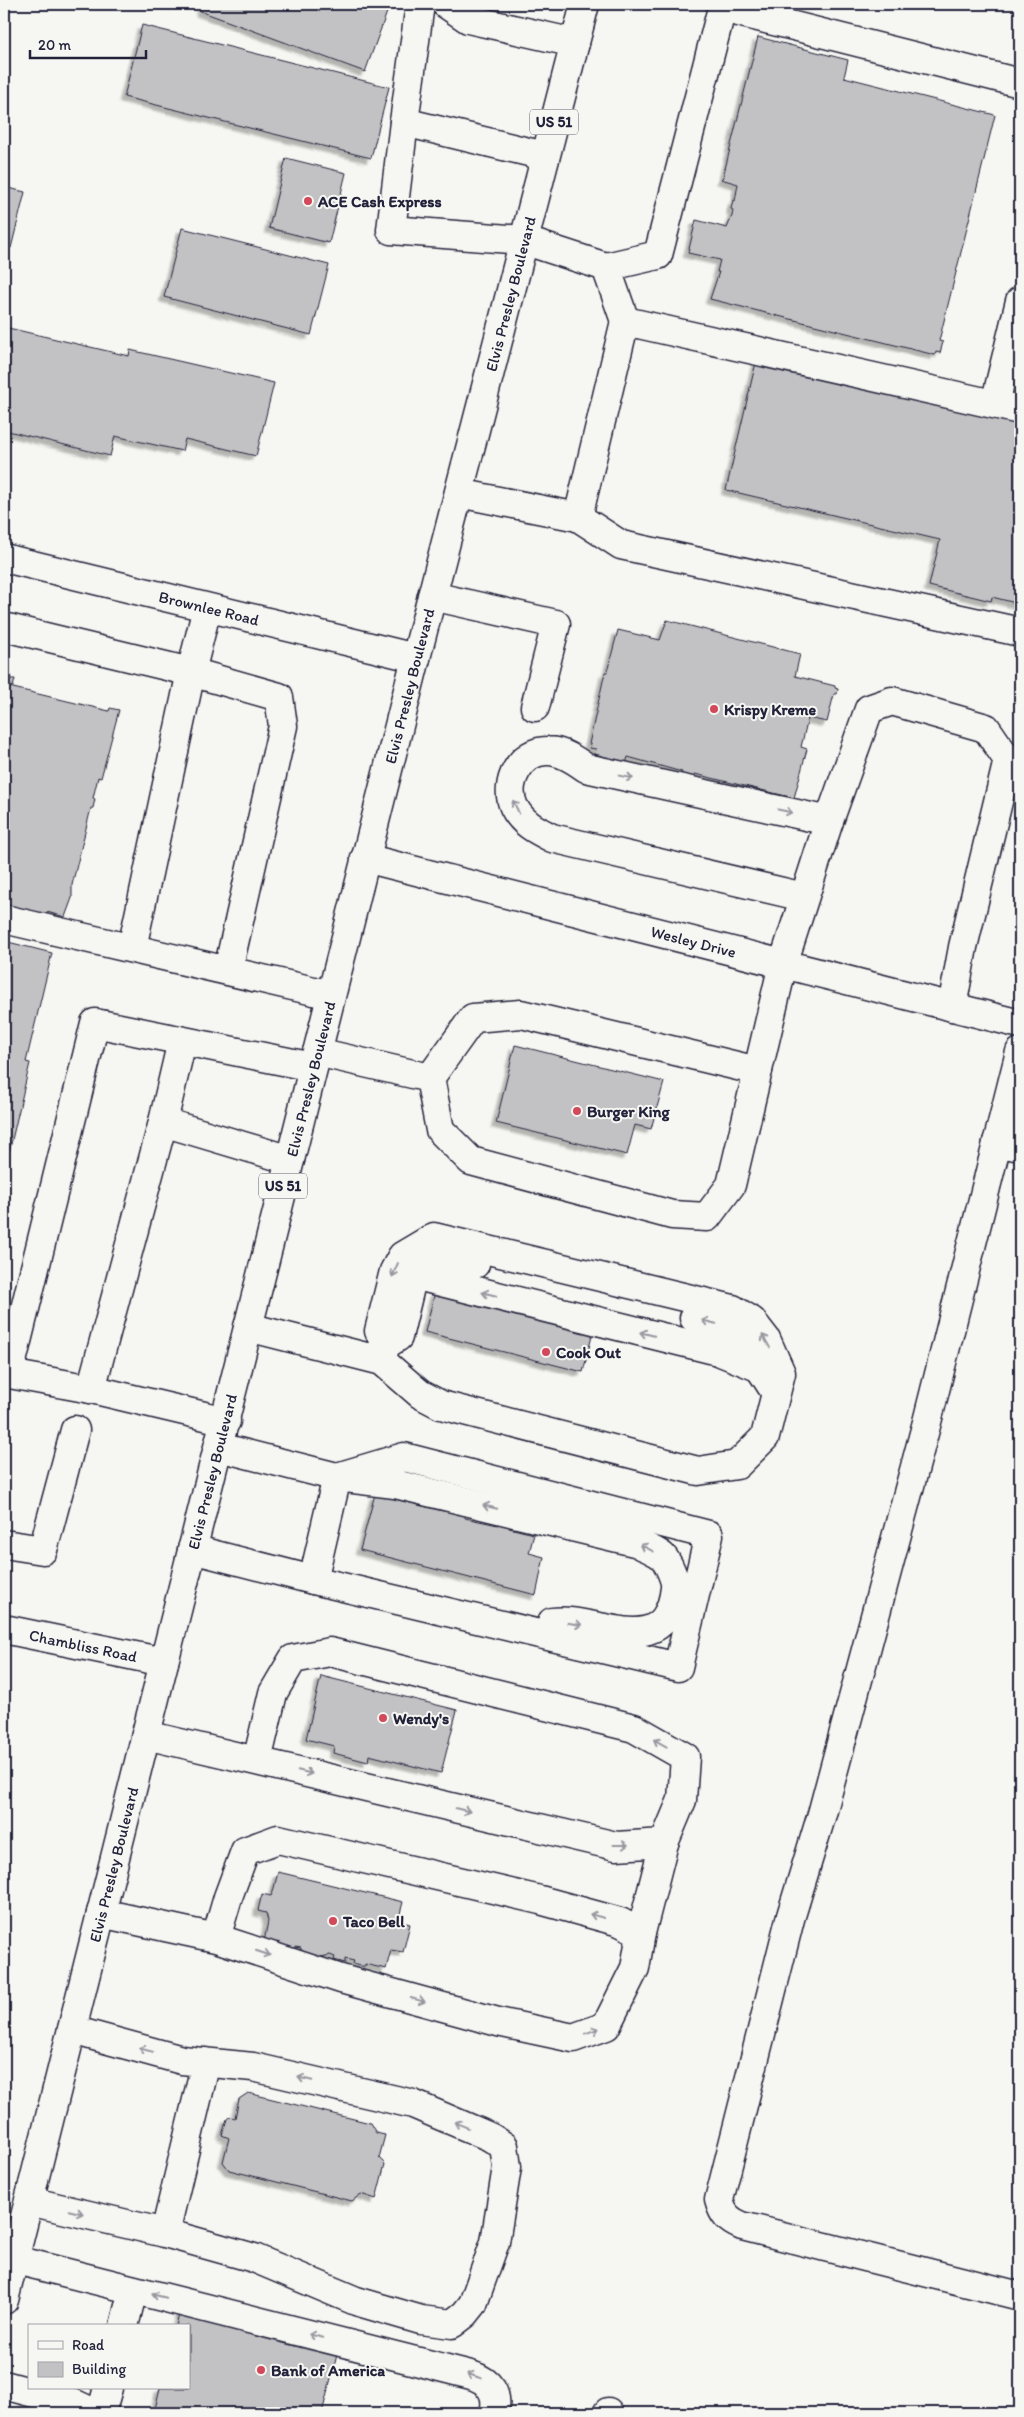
<svg xmlns="http://www.w3.org/2000/svg" width="1024" height="2417" font-family="Itim,sans-serif">
  <style>
    .building { fill: #c2c2c4; stroke: #22223b; filter: url(#shadow) }
    .lines { fill: none; stroke-linecap: round; stroke-linejoin: round }
    .minor-casing { stroke: #22223b; stroke-width: 31 }
    .major-casing { stroke: #22223b; stroke-width: 31 }
    .minor { stroke: #f6f6f2; stroke-width: 28 }
    .major { stroke: #f6f6f2; stroke-width: 28 }
    .oneway { stroke: #9797a0 }
    .poi-dot { fill: #d1495b; stroke: #f6f6f2; stroke-width: 2 }
    .labels { text-anchor: middle; dominant-baseline: central; stroke-width: 4; stroke-linejoin: round; paint-order: stroke }
    .shield { fill: #f6f6f2; stroke: #626272; stroke-width: 1 }
    .shield-label { font-size: 15px; font-weight: bold; fill: #22223b }
    .poi-label { font-size: 16px; font-weight: bold; fill: #22223b; stroke: #f6f6f2; text-anchor: start }
    .street-label { font-size: 16px; fill: #22223b; stroke: #f6f6f2 }
  </style>
  <defs>
    <filter id="shadow"><feDropShadow dx="-4.5" dy="4.5" stdDeviation="1" flood-color="#0004"/></filter>
  </defs>
  <rect width="100%" height="100%" fill="#f6f6f2"/>
  <filter id="ink" filterUnits="userSpaceOnUse"><feTurbulence type="fractalNoise" baseFrequency=".02" numOctaves="2"/><feDisplacementMap in="SourceGraphic" scale="10" xChannelSelector="R" yChannelSelector="G"/><feConvolveMatrix kernelMatrix="1 2 1 2 8 2 1 2 1" color-interpolation-filters="sRGB"/></filter>
  <g filter="url(#ink)">
    <path class="building" d="M203,4H390L365,72L200,11Z
      M142,25L389,87L371,158L124,97Z
      M758,37L848,60L844,77L995,115L939,341L943,342L940,353L936,352L935,355L710,299L719,272H717L720,260L688,253L696,220L727,228L732,216L733,210L731,209L733,200L735,201L738,184L721,179L723,177Z
      M286,158L346,173L329,243L269,228Z
      M4,187L25,192L11,248L4,247Z
      M182,228L329,265L311,335L164,297Z
      M4,327L129,356L130,350L274,383L256,456L185,439L182,451L115,436L110,456L4,430Z
      M756,362L917,401L918,399L970,406L969,413L1020,425V604L992,597L991,601L929,586L940,540L726,490Z
      M667,620L800,654L795,676L835,686V688L838,689L837,694H834L827,722L808,718L801,747L807,749L794,798L695,774V777L681,774L682,772L628,757L626,763L595,754L596,749L590,748L591,745L589,744L605,672H607L618,630L660,640Z
      M4,673L11,674L10,679H15L13,687L9,685V687L109,711L110,708L119,710L101,778L98,777L93,798L95,799L93,808H91L72,885V898L65,917L47,912V915L4,904Z
      M4,941L52,953L26,1062L30,1063L4,1174Z
      M515,1045L664,1082L651,1129L635,1125L627,1155L496,1123Z
      M435,1292L593,1332L583,1372L425,1332Z
      M375,1494L443,1511L445,1505L467,1511L465,1518L498,1525L500,1519L511,1522L509,1528L534,1534L529,1553L544,1557L536,1595L360,1550Z
      M321,1676L457,1710L441,1773L369,1755L368,1762L333,1753L334,1746L306,1739Z
      M278,1872L403,1902L398,1921L410,1924L403,1952L391,1950L386,1969L365,1964V1967L353,1964L354,1961L345,1959V1963L334,1960L335,1957L330,1955L321,1957L320,1962L303,1958L305,1952L301,1950V1948L295,1947L294,1949L282,1946V1944L277,1942L276,1945L264,1942L268,1921L266,1913L258,1911L259,1906L262,1894L271,1896L273,1892Z
      M248,2093L370,2123L376,2133L385,2135L379,2158L385,2164L376,2199L361,2194L352,2201L229,2170L223,2162L229,2138L222,2135L227,2119L229,2117L235,2118L239,2099Z
      M180,2311L338,2351L322,2413H154L160,2388H189V2326H176Z"/>
    <g class="lines">
      <defs>
        <g id="minor">
          <path d="M420,4L404,122L545,156"/>
          <path d="M446,4L468,19L575,43"/>
          <path d="M722,8L1020,83"/>
          <path d="M404,122L391,230L523,240L606,267L625,321L1020,410"/>
          <path d="M606,267L658,255L723,4"/>
          <path d="M995,404L1020,301"/>
          <path d="M459,493L578,517L621,545L1020,632"/>
          <path d="M578,517L625,321"/>
          <path id="s1" d="M4,558L416,658"/>
          <path d="M432,596L556,624L535,707"/>
          <path d="M4,627L191,672L207,608"/>
          <path id="s2" d="M365,858L1020,1024"/>
          <path d="M804,897L552,838C536,830 522,823 514,807C503,783 521,750 548,751C562,751 575,760 586,768L829,821"/>
          <path d="M4,919L331,995"/>
          <path d="M132,948L191,672L279,697L283,726L228,970"/>
          <path d="M317,1052L430,1078L440,1130L471,1161L672,1215L707,1217L731,1185L783,964L829,821L869,709L892,701L986,728L1008,760L963,947L952,1007"/>
          <path d="M1020,1052L927,1422L822,1814L790,1919L719,2200C723,2215 728,2220 742,2226L1020,2296"/>
          <path d="M430,1078L473,1018L521,1014L758,1071"/>
          <path d="M163,1122L182,1041"/>
          <path d="M997,1142L1020,1147"/>
          <path d="M413,1275L718,1351L760,1368"/>
          <path d="M694,1318L725,1326L743,1342L772,1387"/>
          <path d="M248,1327L382,1361L420,1394L441,1405L698,1471L737,1465L765,1437L781,1373L766,1339L752,1321L733,1309L434,1237L402,1256L394,1271L379,1331L385,1345L382,1361"/>
          <path d="M385,1345L398,1337L413,1275L423,1259L447,1257L475,1264"/>
          <path d="M4,1373L91,1389L226,1421"/>
          <path d="M9,1374L95,1023L313,1067"/>
          <path d="M91,1389L163,1122L290,1160"/>
          <path d="M219,1447L337,1477L395,1484L638,1543C645,1547 656,1551 662,1556C668,1562 676,1580 675,1588C666,1665 597,1616 552,1622"/>
          <path d="M404,1457L709,1535L678,1667L313,1580L337,1477Z"/>
          <path d="M4,1544L43,1550L75,1430"/>
          <path d="M192,1549L313,1580"/>
          <path id="s3" d="M4,1629L164,1662"/>
          <path d="M146,1735L616,1846L664,1843L682,1800L685,1757L634,1728L330,1652L293,1659L273,1693L257,1761"/>
          <path d="M101,1913L216,1938L341,1979L498,2022L573,2038L606,2026L635,1968L641,1933L620,1922L540,1900L278,1839L245,1851L228,1897L216,1938"/>
          <path d="M641,1933L664,1843"/>
          <path d="M72,2030L182,2060L253,2067L413,2104L490,2137L504,2146L507,2167L495,2242L473,2304L465,2314L452,2324L421,2320L356,2301L254,2258L165,2233L206,2062"/>
          <path d="M29,2201L165,2233"/>
          <path d="M4,2257L471,2375C490,2381 499,2394 494,2413"/>
          <path d="M124,2326L133,2290"/>
          <path d="M4,2385L75,2404L94,2413"/>
          <path d="M101,2413L108,2388"/>
          <path d="M608,2413V2412"/>
        </g>
        <g id="major">
          <path id="s4" d="M4,2300L416,658L585,4"/>
        </g>
      </defs>
      <use href="#minor" class="minor-casing"/>
      <use href="#major" class="major-casing"/>
      <use href="#minor" class="minor"/>
      <use href="#major" class="major"/>
    </g>
    <defs><path id="oneway-shaft" d="M-6 0H5M1.5-3L5.5 0L1.5 3" fill="none" stroke-width="1.6" stroke-linecap="round" stroke-linejoin="round" transform="scale(1.25)"/></defs>
    <g class="oneway">
      <use href="#oneway-shaft" transform="translate(626 777) rotate(12)"/>
      <use href="#oneway-shaft" transform="translate(516 807) rotate(-115)"/>
      <use href="#oneway-shaft" transform="translate(785 811) rotate(12)"/>
      <use href="#oneway-shaft" transform="translate(395 1270) rotate(113)"/>
      <use href="#oneway-shaft" transform="translate(489 1294) rotate(-166)"/>
      <use href="#oneway-shaft" transform="translate(709 1322) rotate(-166)"/>
      <use href="#oneway-shaft" transform="translate(647 1334) rotate(-166)"/>
      <use href="#oneway-shaft" transform="translate(766 1341) rotate(-120)"/>
      <use href="#oneway-shaft" transform="translate(490 1507) rotate(-166)"/>
      <use href="#oneway-shaft" transform="translate(647 1548) rotate(-152)"/>
      <use href="#oneway-shaft" transform="translate(575 1624) rotate(9)"/>
      <use href="#oneway-shaft" transform="translate(660 1743) rotate(-151)"/>
      <use href="#oneway-shaft" transform="translate(305 1772) rotate(13)"/>
      <use href="#oneway-shaft" transform="translate(463 1810) rotate(13)"/>
      <use href="#oneway-shaft" transform="translate(621 1845)"/>
      <use href="#oneway-shaft" transform="translate(597 1916) rotate(-165)"/>
      <use href="#oneway-shaft" transform="translate(263 1953) rotate(18)"/>
      <use href="#oneway-shaft" transform="translate(418 2000) rotate(15)"/>
      <use href="#oneway-shaft" transform="translate(592 2031) rotate(-20)"/>
      <use href="#oneway-shaft" transform="translate(146 2050) rotate(-165)"/>
      <use href="#oneway-shaft" transform="translate(305 2079) rotate(-167)"/>
      <use href="#oneway-shaft" transform="translate(461 2125) rotate(-157)"/>
      <use href="#oneway-shaft" transform="translate(76 2212) rotate(13)"/>
      <use href="#oneway-shaft" transform="translate(159 2296) rotate(-166)"/>
      <use href="#oneway-shaft" transform="translate(316 2336) rotate(-166)"/>
      <use href="#oneway-shaft" transform="translate(474 2376) rotate(-162)"/>
    </g>
  </g>
  <g class="poi-dot">
    <circle cx="308" cy="201" r="5"/>
    <circle cx="714" cy="709" r="5"/>
    <circle cx="577" cy="1111" r="5"/>
    <circle cx="546" cy="1352" r="5"/>
    <circle cx="383" cy="1718" r="5"/>
    <circle cx="333" cy="1921" r="5"/>
    <circle cx="261" cy="2370" r="5"/>
  </g>
  <g class="labels">
    <g class="shield">
      <rect x="530" y="109.5" width="48" height="25" rx="4"/>
      <rect x="259" y="1173.5" width="48" height="25" rx="4"/>
    </g>
    <g class="shield-label">
      <text x="554" y="122">US 51</text>
      <text x="283" y="1186">US 51</text>
    </g>
    <g class="poi-label">
      <text x="318" y="201">ACE Cash Express</text>
      <text x="724" y="709">Krispy Kreme</text>
      <text x="587" y="1111">Burger King</text>
      <text x="556" y="1352">Cook Out</text>
      <text x="393" y="1718">Wendy's</text>
      <text x="343" y="1921">Taco Bell</text>
      <text x="271" y="2370">Bank of America</text>
    </g>
    <g class="street-label">
      <text stroke="none"><textPath href="#s4" startOffset="2069">Elvis Presley Boulevard</textPath></text>
      <text stroke="none"><textPath href="#s1" startOffset="211">Brownlee Road</textPath></text>
      <text stroke="none"><textPath href="#s4" startOffset="1664">Elvis Presley Boulevard</textPath></text>
      <text stroke="none"><textPath href="#s2" startOffset="339">Wesley Drive</textPath></text>
      <text stroke="none"><textPath href="#s4" startOffset="1259">Elvis Presley Boulevard</textPath></text>
      <text stroke="none"><textPath href="#s4" startOffset="854">Elvis Presley Boulevard</textPath></text>
      <text stroke="none"><textPath href="#s3" startOffset="81">Chambliss Road</textPath></text>
      <text stroke="none"><textPath href="#s4" startOffset="449">Elvis Presley Boulevard</textPath></text>
    </g>
  </g>
  <rect width="1024" height="2417" fill="none" stroke="#f6f6f2" stroke-width="20"/>
  <rect x="10" y="10" width="1004" height="2397" fill="none" stroke="#22223b" stroke-width="2" filter="url(#ink)"/>
  <rect x="28" y="2324" width="162" height="65" fill="#f6f6f2" stroke="#a1a1a9"/>
  <rect x="38" y="2341" width="25" height="8" fill="#f6f6f2" stroke="#a1a1a9"/>
  <text x="72" y="2350" font-size="15" fill="#22223b">Road</text>
  <rect x="38" y="2362" width="25" height="15" fill="#c2c2c4" stroke="#a1a1a9"/>
  <text x="72" y="2374" font-size="15" fill="#22223b">Building</text>
  <path d="M30 50v8h116v-8" fill="none" stroke="#22223b" stroke-width="2.5"/>
  <text x="38" y="50" font-size="15" fill="#22223b" stroke="#f6f6f2" stroke-width="4" paint-order="stroke">20 m</text>
</svg>
